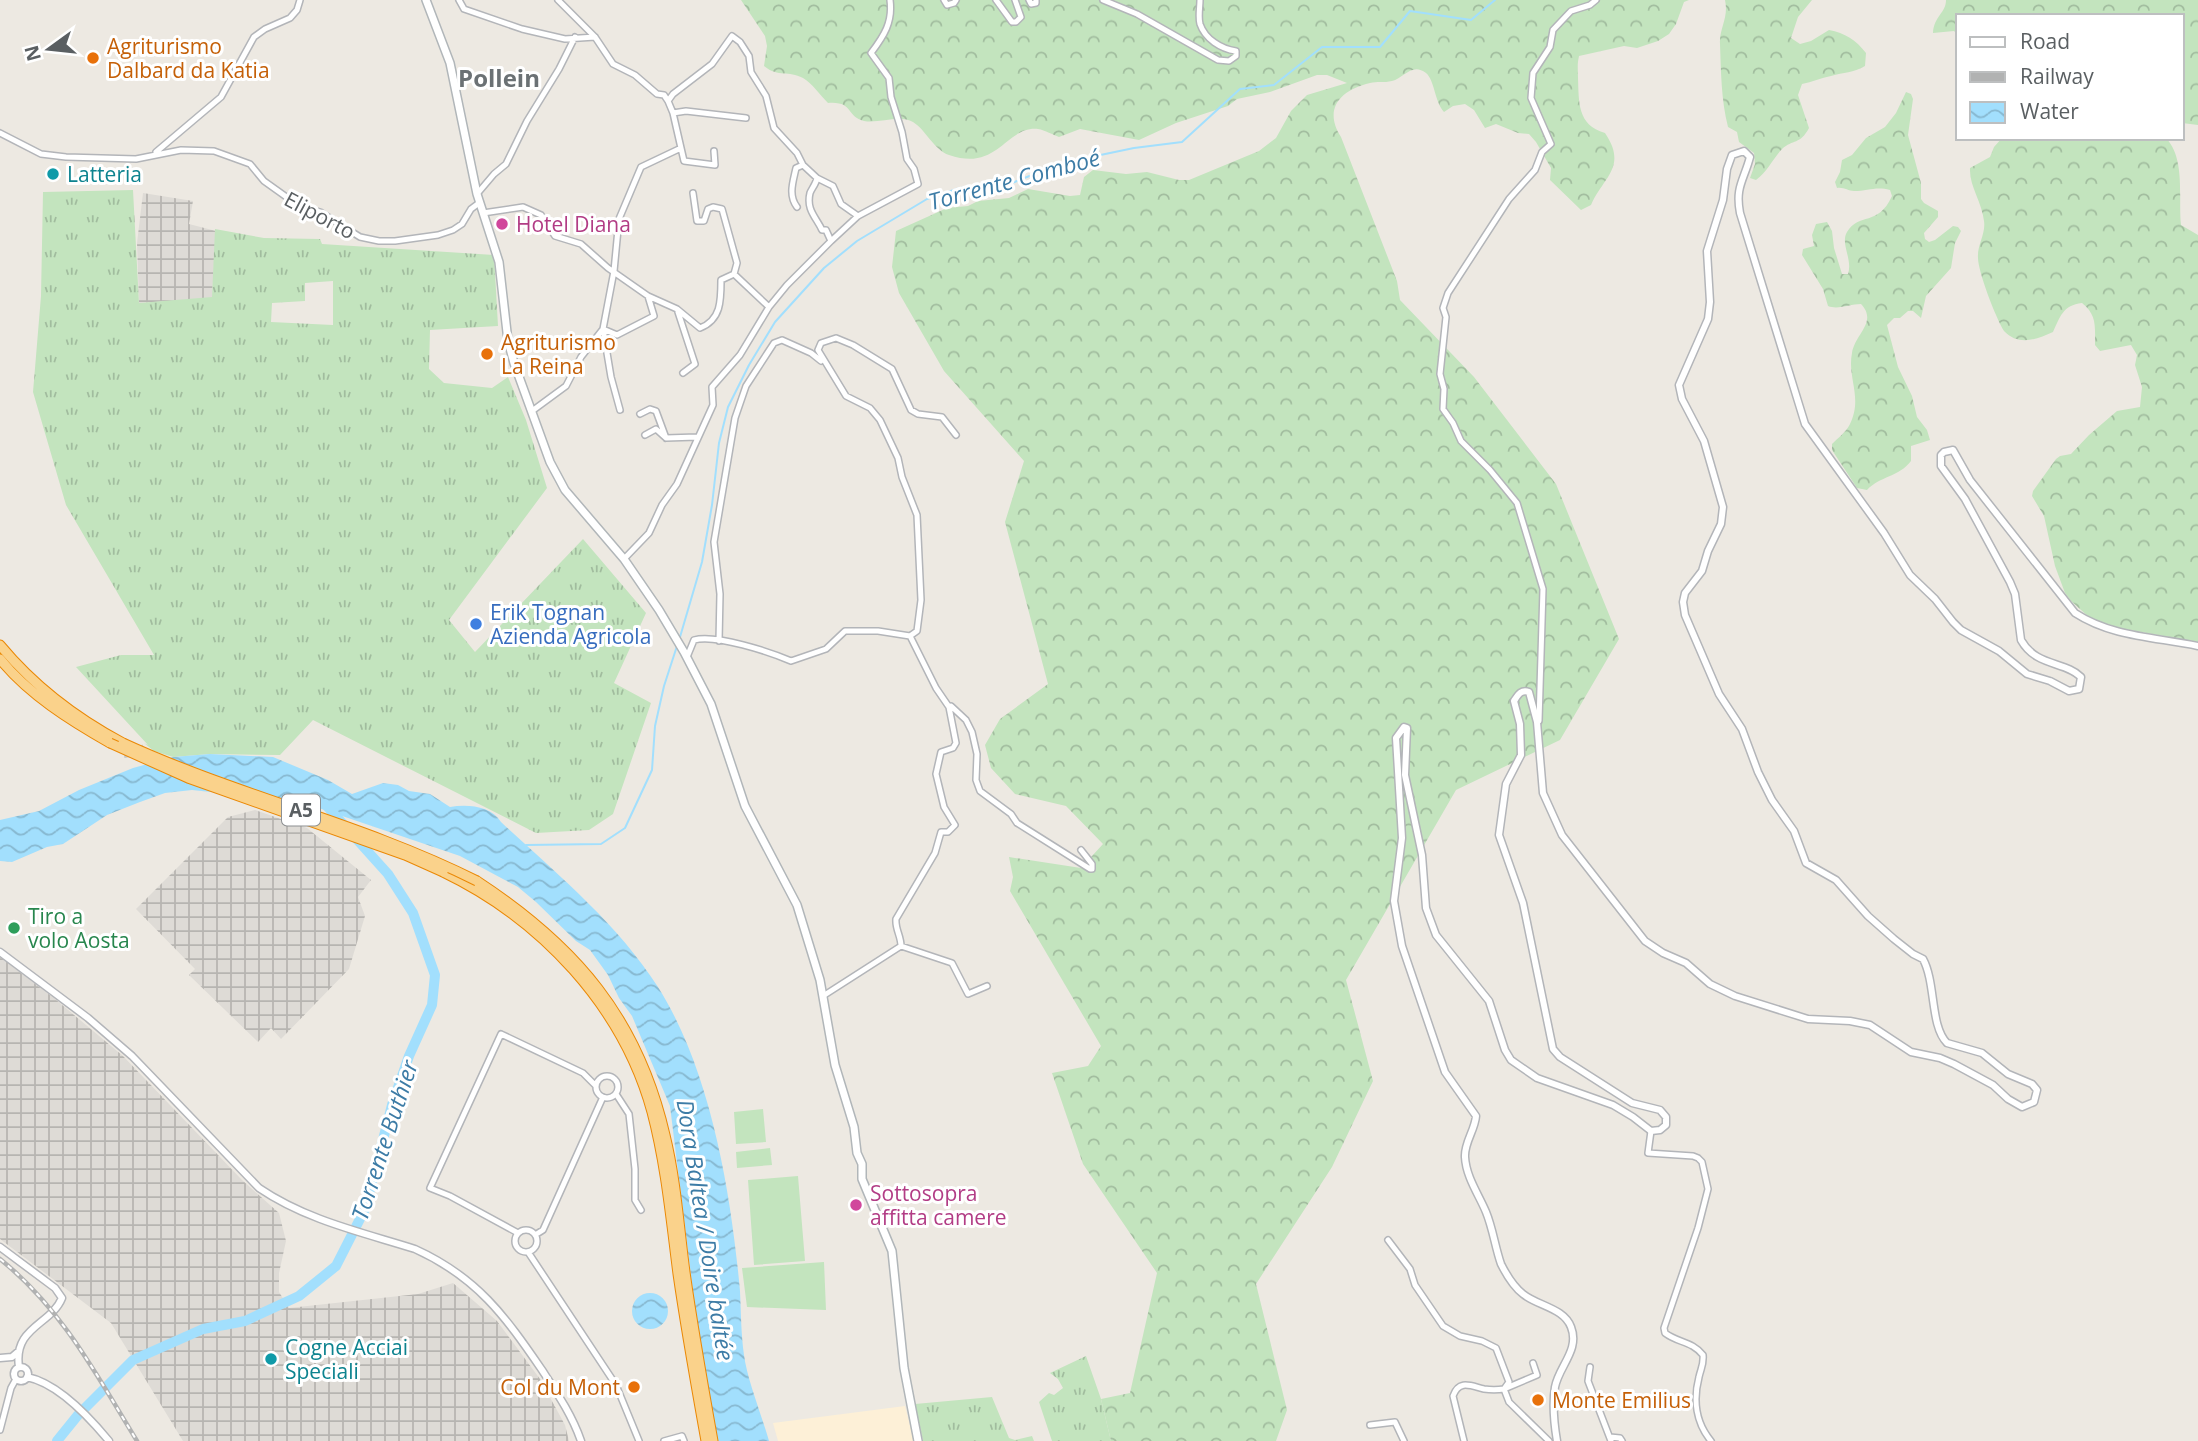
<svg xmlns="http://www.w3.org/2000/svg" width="2198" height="1441" font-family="'Open Sans',sans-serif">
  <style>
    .commercial { fill: #fdf0d7 }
    .industrial { fill: url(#industrial-grid) }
    .grass { fill: url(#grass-tufts); fill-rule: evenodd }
    .forest { fill: url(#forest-crowns) }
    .pitch { fill: #c3e4be }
    .water { fill: url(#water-waves) }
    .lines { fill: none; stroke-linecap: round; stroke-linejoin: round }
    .stream { stroke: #a2dffd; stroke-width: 2 }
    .river { stroke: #a2dffd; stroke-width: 10 }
    .tertiary-tunnel { stroke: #c8c6c2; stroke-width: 6; stroke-dasharray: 6 3; stroke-linecap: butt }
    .minor-casing { stroke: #b3b5b9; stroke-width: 8 }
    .tertiary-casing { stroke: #b3b5b9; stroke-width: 9 }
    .secondary-casing { stroke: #b1b6b9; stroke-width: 10 }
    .motorway-casing { stroke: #ea8805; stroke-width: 11 }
    .minor { stroke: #fff; stroke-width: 5 }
    .tertiary { stroke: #fff; stroke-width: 6 }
    .secondary { stroke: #fff; stroke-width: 7 }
    .motorway { stroke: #fad28b; stroke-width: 9 }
    .rail-casing { stroke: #b1b2b2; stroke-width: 4.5 }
    .rail { stroke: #fff; stroke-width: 2; stroke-dasharray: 5; stroke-linecap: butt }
    .motorway-bridge-casing { stroke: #ea8805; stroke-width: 11; stroke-linecap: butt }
    .motorway-bridge { stroke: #fad28b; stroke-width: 9 }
    .food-dot { fill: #e8710a; stroke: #fff; stroke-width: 2.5 }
    .culture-dot { fill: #0f9aa8; stroke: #fff; stroke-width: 2.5 }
    .hotel-dot { fill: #d1479c; stroke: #fff; stroke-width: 2.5 }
    .shop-dot { fill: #3f7fe0; stroke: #fff; stroke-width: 2.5 }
    .leisure-dot { fill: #2e9e5b; stroke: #fff; stroke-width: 2.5 }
    .labels { text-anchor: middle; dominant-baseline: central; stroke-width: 6; stroke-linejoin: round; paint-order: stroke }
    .shield { fill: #fff; stroke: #8c8f91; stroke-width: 2 }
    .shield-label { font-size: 19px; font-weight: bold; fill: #5a5f62 }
    .food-label { font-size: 21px; fill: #c56008; stroke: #fff; text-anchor: start }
    .culture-label { font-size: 21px; fill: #0d838f; stroke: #fff; text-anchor: start }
    .street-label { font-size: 21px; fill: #5a5f62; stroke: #fff }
    .hotel-label { font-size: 21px; fill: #b23c85; stroke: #fff; text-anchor: start }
    .shop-label { font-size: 21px; fill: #366cbe; stroke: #fff; text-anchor: start }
    .leisure-label { font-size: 21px; fill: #27864d; stroke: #fff; text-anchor: start }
    .water-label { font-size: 23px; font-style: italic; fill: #3d7ca6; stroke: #fff }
    .quarter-label { font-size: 24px; font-weight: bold; fill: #6b7174; stroke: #fff }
  </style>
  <defs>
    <pattern id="industrial-grid" width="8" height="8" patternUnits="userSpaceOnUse" patternTransform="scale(1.75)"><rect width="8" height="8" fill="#dedbd6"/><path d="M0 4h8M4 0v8" fill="none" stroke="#b7b5b1"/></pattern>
    <pattern id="grass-tufts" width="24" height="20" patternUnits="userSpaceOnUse" patternTransform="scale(1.75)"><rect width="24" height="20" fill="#c3e4be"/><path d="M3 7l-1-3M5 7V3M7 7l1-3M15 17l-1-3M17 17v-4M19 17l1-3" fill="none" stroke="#a1bc9e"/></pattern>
    <pattern id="forest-crowns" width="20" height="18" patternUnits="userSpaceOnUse" patternTransform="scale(1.75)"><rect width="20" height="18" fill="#c3e4be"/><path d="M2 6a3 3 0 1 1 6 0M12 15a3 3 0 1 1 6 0" fill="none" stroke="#a1bc9e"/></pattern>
    <pattern id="water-waves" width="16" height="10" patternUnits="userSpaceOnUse" patternTransform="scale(1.75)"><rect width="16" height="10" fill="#a2dffd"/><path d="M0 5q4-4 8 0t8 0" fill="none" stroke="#87b8d0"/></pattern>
  </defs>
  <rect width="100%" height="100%" fill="#ede9e2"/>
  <path class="commercial" d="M905,1406L914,1441H778L773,1423Z"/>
  <path class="industrial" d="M143,193L193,201L189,224L216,231L212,298L139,303L137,243Z
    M255,810L307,828L371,880L358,897L365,916L349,969L281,1039L271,1028L258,1042L189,975L195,969L136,909L228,817Z
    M0,957L55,999L123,1056L242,1180L279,1213L286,1241L279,1273V1292L289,1308L418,1294L453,1283L497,1321L540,1379L565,1425L569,1441H183L111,1323L0,1239Z"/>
  <path class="grass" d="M133,190L139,303L212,297L215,229L264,238L320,239L322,244L494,255L498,326L430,330L429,369L444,383L492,388L508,377L526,420L547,488L449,620L475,652L583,539L646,613L614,683L651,703L613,814L589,830L536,833L313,720L280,755L210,754L173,757L154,751L144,743L148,745L76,667L121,655H154L66,505L33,392L41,296L43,192ZM333,281V325L271,322L272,303L305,301V283Z
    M1086,1356L1101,1399L1111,1441H1052L1039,1402L1049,1393L1054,1395L1063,1388L1058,1379L1050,1373Z
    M992,1397L1009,1438L1015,1440L1032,1436L1034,1441H923L915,1404Z"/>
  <path class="forest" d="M741,0H1689L1684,2L1676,24L1669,34L1658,41L1637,48L1624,46L1579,56C1577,65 1578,69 1578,78C1579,102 1577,125 1605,133C1628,167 1603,177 1591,205L1581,210L1550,180L1551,168L1536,142L1529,134L1518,133L1496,124L1485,128L1474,110L1465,104L1453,106L1444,112C1434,100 1435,81 1426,73C1412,62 1404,78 1392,81C1384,83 1377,81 1370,83C1340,90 1323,109 1341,137L1397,281L1400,300L1474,377L1556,484L1619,639L1560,740L1456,790L1346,980L1373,1081L1332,1167L1256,1284L1287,1410L1276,1441H1111L1101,1399L1130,1393L1157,1273L1083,1164L1052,1073L1088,1066L1101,1046L1010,891L1013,877L1009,857L1081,868L1103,844L1066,806L1015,794L991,768L985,745L1000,719L1048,684L1005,522L1024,461L944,371L899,293L892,267L896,231L947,208L968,206L978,201L1009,198L1028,189L1070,196L1080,195L1084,177L1093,170L1126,174L1147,172L1179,180H1189L1259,151L1276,138L1291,111L1307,95L1347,83L1327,75H1317L1270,92L1237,99L1228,106L1176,123L1139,140L1080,129L1059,137C1053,135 1045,130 1038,129C1005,126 999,172 949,155C934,150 926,130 913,122C899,114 879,124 864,121C846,117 854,101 828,103C820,95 812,83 803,78C788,70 779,78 764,66L767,46L765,36Z
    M1725,0H1812L1798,17L1791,38L1800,44L1811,41L1829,30C1845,33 1856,40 1866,53L1865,66C1853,73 1844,72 1831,76C1821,78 1812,82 1802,84L1798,95L1809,128C1800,145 1793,139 1782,149C1773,159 1767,172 1756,180L1750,178L1755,164L1754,153L1739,142L1737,132L1728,127C1721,100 1721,71 1720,44C1719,28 1729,18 1725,0Z
    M1946,0H2198V125L2182,123V16H1958V35L1954,31L1933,33C1934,16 1946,13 1946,0Z
    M1906,92L1911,94L1913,99L1908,135L1921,183V199L1924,203L1938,211V217L1924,233L1925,239L1929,242L1935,240L1953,226L1958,227L1961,231L1955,243L1951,268L1926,296L1921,318L1913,311H1908L1900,318H1894L1887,325L1898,367L1912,396L1917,417L1927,430L1930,440L1911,446V461C1899,477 1880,476 1867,490L1857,488L1832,450V444C1838,438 1847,431 1850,424C1863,397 1847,378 1852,353C1855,334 1878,322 1861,304C1850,304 1838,310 1828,306L1823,289L1802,255L1803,249L1814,246L1812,235L1816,224L1827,222L1832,231L1834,248L1842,274H1848C1853,259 1840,244 1847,232C1859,212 1878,227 1892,196L1890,190C1876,186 1868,191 1854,191C1848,191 1844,187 1837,188L1835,182L1840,172L1842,160L1852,155L1866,138L1885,127L1896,113Z
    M2002,138H2166C2186,159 2178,199 2181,225L2198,235V642L2107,626L2090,618L2071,601L2065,593L2055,566L2044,516L2032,496L2033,491L2056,459L2060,456L2071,454L2089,435L2117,411L2140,407L2142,387L2135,365L2137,355L2131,345L2100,351L2095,345C2095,326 2097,315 2082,303C2063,305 2060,317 2053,332C2036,340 2018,346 2004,331C1996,318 1978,272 1978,258C1977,245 1986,234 1984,221C1982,202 1969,186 1970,168L1990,157L1994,147Z"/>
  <path class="pitch" d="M763,1109L766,1142L736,1144L734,1112Z
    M770,1148L772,1165L737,1168L736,1152Z
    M798,1176L805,1261L754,1265L748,1180Z
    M824,1262L826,1310L747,1307L742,1268Z"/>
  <path class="water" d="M210,754L273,757L328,780L352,794L383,783L398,785L409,791L430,794L450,807C468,804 491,806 501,822C557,874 617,923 658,987C711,1071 731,1193 740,1291C741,1312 741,1334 744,1355C747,1379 762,1416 769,1441H717L694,1300L670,1106L632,1016L619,998L608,975L590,950L576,941L536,902L518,887L460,856L298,801L192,790L165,793L140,802L107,815L63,844L47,847L12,862L0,861V820L39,811L79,790L133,768L173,757Z
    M632 1311a18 18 0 1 1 36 0a18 18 0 1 1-36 0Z"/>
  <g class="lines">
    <path class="stream" d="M680,637L702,562L712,505L719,443L728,407L749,365L775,322L824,268L857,241L927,199L960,188L1012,183L1062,163L1134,148L1182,142L1240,89L1274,85L1322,47H1380L1410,11L1471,20L1495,0
      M526,845L601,844L625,828L652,770L655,726L664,686L677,646"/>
    <path class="river" d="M57,1441L78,1415L133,1360L203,1329L245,1321L299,1296L336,1266L365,1209L392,1105L409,1056L432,1005L435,975L413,913L388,874L325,804"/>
    <path class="tertiary-tunnel" d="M124,755L135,753L144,747"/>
    <defs>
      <path id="minor" d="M459,0L464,9L522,29L565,39L595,37
        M558,0L595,37L613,64L635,75L657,94L664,95L668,101
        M944,0L947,5L954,3L956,0
        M996,0L1012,22H1016L1021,17L1015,0
        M1029,0L1031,4L1036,3V0
        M1103,0L1137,14L1218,60L1229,61L1236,56V51C1221,49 1205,39 1200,24C1198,17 1200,7 1200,0
        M673,113L668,101L673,94L712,64L732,36L740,42L749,56L751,72L766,96L774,128L797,153L803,165L817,178L833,186L841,204L858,216
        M0,133L41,154L66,157L136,159L181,150L214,151L250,164L264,181L299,206L320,212L360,237L379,241H395L438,235L453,230L462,224L471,209L479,203
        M681,148L684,161L715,165L714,151
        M156,152L221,97L254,37L265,29L290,18L297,10L300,0
        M817,178C816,184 812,188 810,193C806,210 816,217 822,230H826L831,241
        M693,193L697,221H704L708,209L713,207L722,209L737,263L734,274
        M477,194L494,174L506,164L527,121L559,69L575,37
        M797,207C788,195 793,182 796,168L803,165
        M483,213L523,207L541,215L555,236L581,244L608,268L648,296L677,309L700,328C721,320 721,301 721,280L734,274L769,307
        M678,312L695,364L683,373
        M620,410L611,377L603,329L617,335L654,316L648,296
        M532,411L566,386L581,357L603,329L614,271L619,219L641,167L681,148L673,113L686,111L746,118
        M640,414L650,409L656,411L666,438
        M645,435L656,429L666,438L697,437
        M624,559L649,533L662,505L677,484L713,405L712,387L740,355L769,307L787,285L831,241L858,216L918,184L914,169L907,159L902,132L891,97L889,78L871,53C884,36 893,22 890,0
        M910,636L917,631L921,600L917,515L902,477L898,458L880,420L870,408L846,396L818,350L821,343L836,338L853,345L892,369L911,410L918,414L942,417L956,435
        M719,641L720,594L714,542L735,418L746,386L774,343L782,340L811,353L821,361
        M687,657L694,640C716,634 770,652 791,661L826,649L845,631H878L910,636L936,688L949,707L956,743L953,748L941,752L936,774L944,807L955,825L948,832H941L935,853L896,919C895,929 901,936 901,946
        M949,707L951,706L966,720L972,732L977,754L976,780L980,791L1011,814L1017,823L1090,869H1092V864L1081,850
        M1539,721L1543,589L1517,503L1490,470L1461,441L1453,423L1443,409L1444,389L1440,374L1446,317L1443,308L1448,293L1509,199L1535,170L1542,152L1551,144L1531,98L1533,73L1550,47L1553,30L1571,11L1590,5L1596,0
        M823,996L901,946L952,963L968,994L987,986
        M596 1087a11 11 0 1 1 22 0a11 11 0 1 1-22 0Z
        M616,1094L629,1114L635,1169V1200L641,1210
        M1651,1131L1648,1153L1693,1156L1698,1158L1702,1162L1708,1189L1698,1228L1664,1328L1665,1333C1678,1343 1692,1341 1703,1355C1704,1364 1701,1368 1699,1377C1693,1400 1696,1423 1711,1441
        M515 1241a11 11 0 1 1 22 0a11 11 0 1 1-22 0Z
        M518,1233L450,1196L430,1188L501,1034L583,1073L596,1086
        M535,1235L543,1230L603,1097
        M1388,1240L1410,1269L1415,1285L1443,1326L1460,1336L1482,1341L1496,1348L1509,1382L1504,1389C1497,1390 1491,1390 1484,1389C1471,1386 1459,1379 1453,1396L1464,1441
        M528,1252L616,1385L639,1441
        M1533,1363L1537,1375L1504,1389L1509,1402L1549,1441
        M1590,1367L1588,1381L1611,1441
        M1370,1425L1395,1422L1404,1441
        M0,1430L11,1388L16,1379
        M1610,1437L1620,1438L1622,1441
        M664,1441L682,1436L684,1441"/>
      <path id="tertiary" d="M0,952L88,1018L132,1056L259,1188C306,1220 361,1232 415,1249C477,1277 505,1316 542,1370C557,1393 572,1415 581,1441
        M0,1247L55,1288L62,1298C51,1325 13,1327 19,1367
        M0,1358L12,1357L19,1351
        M14 1374a7 7 0 1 1 14 0a7 7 0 1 1-14 0Z
        M27,1377C57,1383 90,1418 109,1441
        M1557,1441C1554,1423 1552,1405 1555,1387C1559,1366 1580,1350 1571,1327C1564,1308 1538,1306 1523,1294C1514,1287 1506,1274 1501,1264C1495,1247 1493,1229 1486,1212C1479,1195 1466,1177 1465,1157C1464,1143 1475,1130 1476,1116L1445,1072L1402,946L1394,901L1402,838L1396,738L1404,727L1407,728L1405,775L1422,855L1426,908L1436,935L1489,1001L1505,1050L1511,1060L1537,1078L1613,1105L1633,1117L1651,1131L1660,1130L1666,1125V1117L1660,1110L1632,1103L1560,1057L1553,1049L1523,903L1499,835L1506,784L1521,755L1520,724L1514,701C1518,695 1521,689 1529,692L1537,722L1543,793L1562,835L1645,941L1663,953L1686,963L1710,984L1735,996L1808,1019L1850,1021L1870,1025L1911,1052L1940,1058L1954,1064L1993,1085L2008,1099L2022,1107L2034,1102L2037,1090L2032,1084L2008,1074L1982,1053L1947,1043C1930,1026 1936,983 1923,959L1913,954L1894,939L1868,916L1836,880L1806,863L1794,831L1772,800L1758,772L1742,729L1719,694L1685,615L1683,602L1685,593L1702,571L1708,551L1721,524L1723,507L1704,441L1682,399L1679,385L1708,319L1710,302L1707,251L1723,200L1727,169L1732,155L1744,151L1750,157C1744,180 1735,187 1740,213L1805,424L1884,533L1910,575L1935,599L1953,622L1961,630L1999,651L2027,674L2050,681L2069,691L2079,689L2081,677C2065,661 2036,667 2021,640L2015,594L2010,582L1965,499L1941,466V455L1944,452L1953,450L1970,480L2075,613C2112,637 2155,637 2198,646"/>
      <path id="secondary" d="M426,0L450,63L477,194L499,262L508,341L514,363L550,462L565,490L624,559L659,610L684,652L711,704L745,806L797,905L820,980L835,1065L854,1127L857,1153L862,1164V1179L892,1251L904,1368L918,1441"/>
      <path id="motorway" d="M0,645C34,686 76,718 123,743
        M0,659C28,694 71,721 110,743
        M443,872C541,919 623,1006 652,1112C666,1165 671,1220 678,1274C686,1330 696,1385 706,1441
        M477,881C576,946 638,1018 665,1135C676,1180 679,1227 685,1272C693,1329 703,1385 713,1441"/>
    </defs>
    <use href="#minor" class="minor-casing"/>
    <use href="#tertiary" class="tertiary-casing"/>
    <use href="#secondary" class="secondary-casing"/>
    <use href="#motorway" class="motorway-casing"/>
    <use href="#minor" class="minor"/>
    <use href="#tertiary" class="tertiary"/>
    <use href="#secondary" class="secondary"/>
    <use href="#motorway" class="motorway"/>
    <defs>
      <path id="rail" d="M0,1259C62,1309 96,1374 137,1441"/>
    </defs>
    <use href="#rail" class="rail-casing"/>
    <use href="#rail" class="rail"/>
    <defs>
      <path id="motorway-bridge" d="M110,743L188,778L405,855L443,872
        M123,743C238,796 364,824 477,881"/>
    </defs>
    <use href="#motorway-bridge" class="motorway-bridge-casing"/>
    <use href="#motorway-bridge" class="motorway-bridge"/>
  </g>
  <g class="food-dot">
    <circle cx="93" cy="58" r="7"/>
    <circle cx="487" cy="354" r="7"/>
    <circle cx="634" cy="1387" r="7"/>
    <circle cx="1538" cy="1400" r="7"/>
  </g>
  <g class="culture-dot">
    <circle cx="53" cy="174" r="7"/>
    <circle cx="271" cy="1359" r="7"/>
  </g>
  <g class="hotel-dot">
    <circle cx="502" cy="224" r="7"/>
    <circle cx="856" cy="1205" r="7"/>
  </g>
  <circle class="shop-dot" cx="476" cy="624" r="7"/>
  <circle class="leisure-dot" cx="14" cy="928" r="7"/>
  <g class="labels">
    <rect class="shield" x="282" y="794.5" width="38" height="31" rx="5"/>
    <g class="shield-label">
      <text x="301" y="810">A5</text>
    </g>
    <g class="food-label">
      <text x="107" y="46">Agriturismo<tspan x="107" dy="24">Dalbard da Katia</tspan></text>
      <text x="501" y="342">Agriturismo<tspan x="501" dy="24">La Reina</tspan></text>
      <text x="620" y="1387" text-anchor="end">Col du Mont</text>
      <text x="1552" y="1400">Monte Emilius</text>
    </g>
    <g class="culture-label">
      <text x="67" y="174">Latteria</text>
      <text x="285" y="1347">Cogne Acciai<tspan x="285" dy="24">Speciali</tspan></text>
    </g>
    <g class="street-label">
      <text transform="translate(320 215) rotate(28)">Eliporto</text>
    </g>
    <g class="hotel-label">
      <text x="516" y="224">Hotel Diana</text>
      <text x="870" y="1193">Sottosopra<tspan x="870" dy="24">affitta camere</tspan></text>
    </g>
    <g class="shop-label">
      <text x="490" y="612">Erik Tognan<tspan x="490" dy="24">Azienda Agricola</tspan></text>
    </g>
    <g class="leisure-label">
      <text x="28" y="916">Tiro a<tspan x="28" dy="24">volo Aosta</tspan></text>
    </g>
    <g class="water-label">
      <text transform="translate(1014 179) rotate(-15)">Torrente Comboé</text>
      <text transform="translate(384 1140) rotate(-72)">Torrente Buthier</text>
      <text transform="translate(706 1230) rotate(81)">Dora Baltea / Doire baltée</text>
    </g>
    <g class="quarter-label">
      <text x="499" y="77">Pollein</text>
    </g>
  </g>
  <rect x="1956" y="14" width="228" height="126" fill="#ffffff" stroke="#bdbfc0" stroke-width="2"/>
  <rect x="1970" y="37" width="35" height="10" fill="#ffffff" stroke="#bdbfc0" stroke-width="2"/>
  <text x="2020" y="49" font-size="21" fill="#5a5f62">Road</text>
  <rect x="1970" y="72" width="35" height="10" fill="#b1b2b2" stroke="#bdbfc0" stroke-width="2"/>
  <text x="2020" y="84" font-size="21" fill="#5a5f62">Railway</text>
  <rect x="1970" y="102" width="35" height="21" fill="url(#water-waves)" stroke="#bdbfc0" stroke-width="2"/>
  <text x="2020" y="119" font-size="21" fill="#5a5f62">Water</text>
  <g transform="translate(49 49) rotate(255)" stroke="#ffffff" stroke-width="5" paint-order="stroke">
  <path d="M0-5L12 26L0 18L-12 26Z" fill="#5a5f62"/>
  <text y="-10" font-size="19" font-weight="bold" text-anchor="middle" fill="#5a5f62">N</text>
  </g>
</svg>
